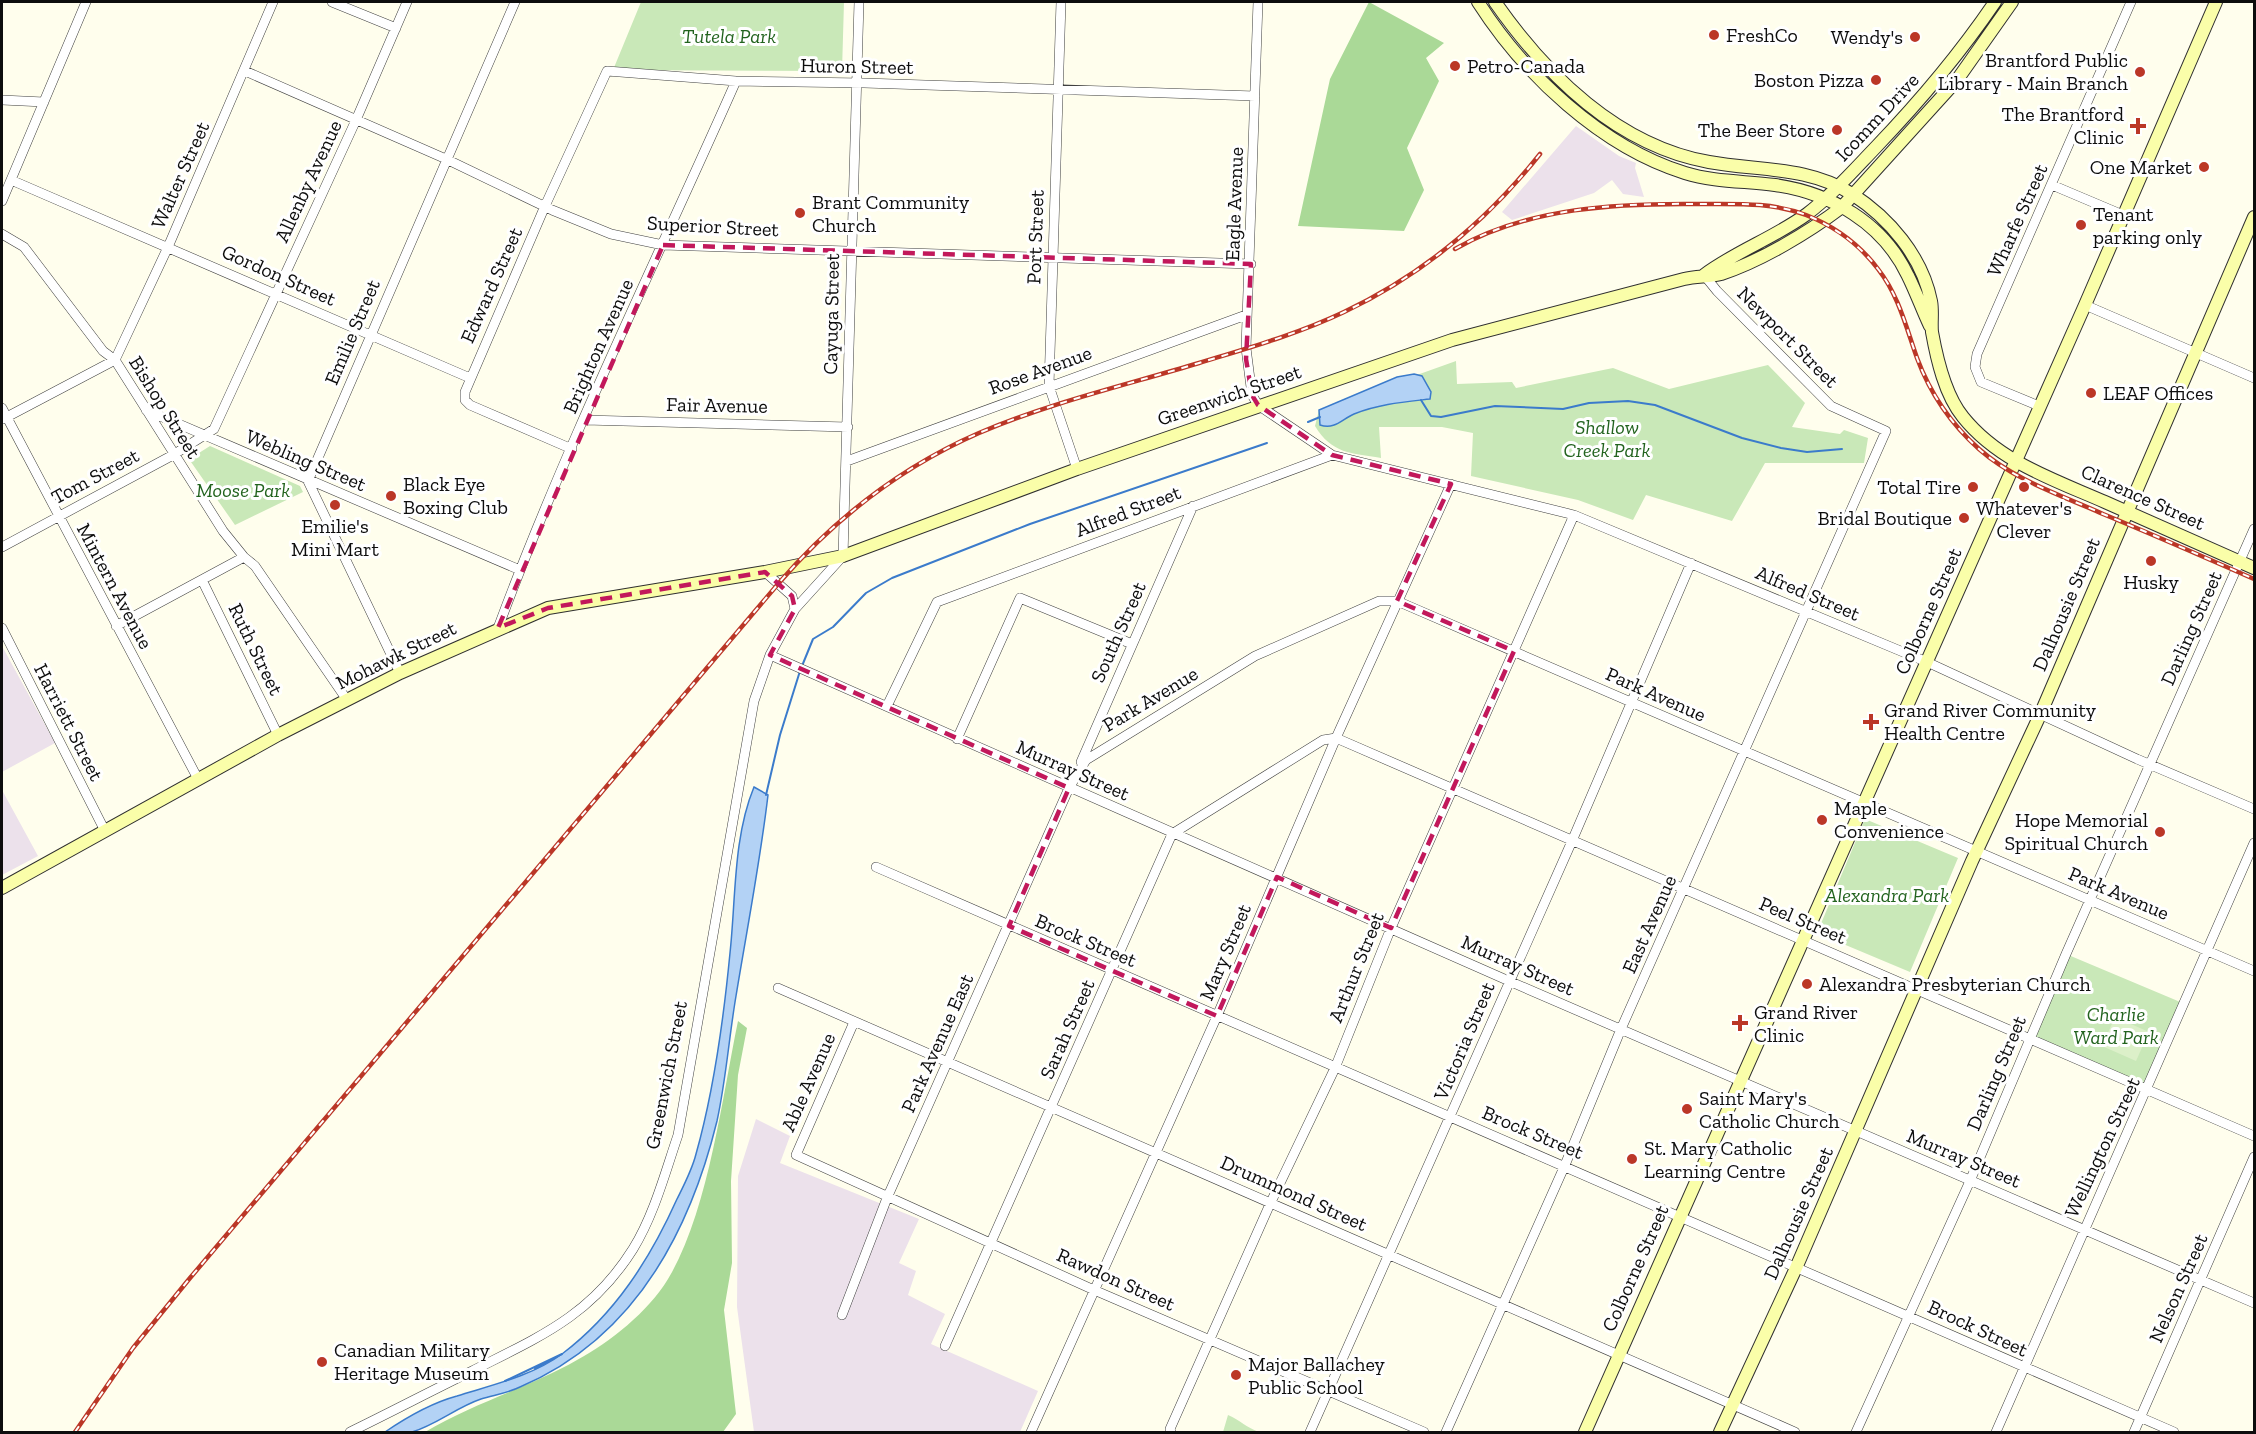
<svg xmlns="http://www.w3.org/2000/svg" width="2256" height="1434" font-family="'Zilla Slab',serif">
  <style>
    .industrial { fill: #ece1eb }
    .green { fill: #c9e8b8 }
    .forest { fill: #aad997 }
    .pitch { fill: #dcf0c9 }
    .water { fill: #b3d2f5; stroke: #3b7bcb; stroke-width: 1.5 }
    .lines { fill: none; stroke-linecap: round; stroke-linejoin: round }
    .stream { stroke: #3b7bcb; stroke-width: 2 }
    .street-casing { stroke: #404040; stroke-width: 10 }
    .secondary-casing { stroke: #2f2f2f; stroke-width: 14 }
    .street { stroke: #fff; stroke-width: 9 }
    .secondary { stroke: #fafea9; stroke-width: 12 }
    .rail-casing { stroke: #bb3727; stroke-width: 4.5 }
    .rail { stroke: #fff; stroke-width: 2; stroke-dasharray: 7; stroke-linecap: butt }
    .marked { fill: none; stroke: #c2185b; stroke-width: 4.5; stroke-dasharray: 12 8; stroke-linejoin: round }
    .poi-dot { fill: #bb3727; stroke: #fff; stroke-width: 2 }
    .labels { text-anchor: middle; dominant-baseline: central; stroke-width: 6; stroke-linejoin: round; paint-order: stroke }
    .poi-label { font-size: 20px; fill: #0d0d0d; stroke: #fff; text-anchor: start }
    .park-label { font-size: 20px; font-style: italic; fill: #22631e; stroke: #fff }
    .street-label { font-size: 20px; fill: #0d0d0d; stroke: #fff }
  </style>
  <rect width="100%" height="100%" fill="#fffeed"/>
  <path class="industrial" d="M1576,126L1619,156L1636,163L1635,168L1644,197L1623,194L1612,180L1594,193L1512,220L1502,212Z
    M2,646L55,743L2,772V645Z
    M2,790L38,856L2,875Z
    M756,1119L790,1136L780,1163L919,1219L899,1263L916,1271L908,1295L945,1314L931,1344L1038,1391L1020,1432H754L737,1307L738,1176Z"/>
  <path class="green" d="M641,2H844L842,71L613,70Z
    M1456,361L1457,384L1512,382L1516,388L1613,368L1669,389L1768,365L1805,403L1792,427L1840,434L1844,430L1868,438L1864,463H1765L1732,521L1646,495L1633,520L1578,500L1471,476L1473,433L1442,427H1379L1381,458C1351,453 1332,454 1315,426L1319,410Z
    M210,446L300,486L303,492L235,525L191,462V458Z
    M1865,819L1958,858L1910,972L1817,933Z
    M2066,954L2185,1004L2148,1090L2031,1038Z
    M1228,1415C1240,1420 1247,1428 1259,1432H1223Z"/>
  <path class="forest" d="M1369,2L1444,43L1426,58L1439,81L1407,148L1424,190L1404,231L1298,226L1330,79Z
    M738,1021L747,1028L738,1075L731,1181L732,1263L724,1310L736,1414L723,1432H425C473,1403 528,1388 577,1360C610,1342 648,1312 668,1279C708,1213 722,1098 738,1021Z"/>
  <path class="pitch" d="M2115,1017L2149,1032L2136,1061L2102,1046Z"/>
  <path class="water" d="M1414,374L1422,376L1431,392L1430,399C1404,402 1379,404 1354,414C1342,419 1335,430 1320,425L1319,410L1397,377Z
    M754,787L768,795C760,863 747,929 736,996C729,1037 726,1080 717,1121C689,1235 633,1339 520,1387C508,1393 494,1395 481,1399C457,1407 436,1425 412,1432C403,1434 393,1433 385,1432C407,1417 431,1403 457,1396C492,1385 532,1376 562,1354C615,1314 650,1259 677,1199C684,1185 692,1170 696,1154C713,1094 724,1015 730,953C736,898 733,838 754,787Z"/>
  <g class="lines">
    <path class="stream" d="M1421,400L1431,416L1441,417L1495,406L1563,409L1589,403L1628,401L1655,405L1742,438L1781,448L1807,452L1842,449
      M1308,422L1320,417
      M802,666L813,639L833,627L866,593L892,578L1030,524L1267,443
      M766,795L780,735L800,671
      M505,1381L562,1354L535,1369"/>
    <defs>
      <path id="street" d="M332,2L396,28
        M1061,2L1049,386L1077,469
        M1258,2L1246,348L1252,395L1258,405L1332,455
        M245,71L446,159L552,210L611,234L663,245L1251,264
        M2,100L44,102
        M11,180L470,378
        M2052,185L2123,215
        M2,201L86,2
        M2,234L24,247L103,351L115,360L223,531L244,557L255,566L347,700
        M2085,305L2254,378
        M115,360L168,247L273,2
        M2039,406L1981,382L1975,367L1977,354L2131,2
        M2,408L198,779
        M146,410L520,570
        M3,419L115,360
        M585,420L848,427
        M572,449L470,405L465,400V392L545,206L607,71L736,81L864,83L1255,96
        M847,461L1246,315
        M2,547L173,455L214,429L356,120L407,2
        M765,572L792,596L795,609
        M202,580L278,735
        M116,626L244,557
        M2,628L105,831
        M498,628C567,442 656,262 736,81
        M770,655L1509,981L2254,1303
        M400,673L308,481L515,2
        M887,706L937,602L1332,455L1574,515L1927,662L2137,759L2254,809
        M957,739L1020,598L1132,644
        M1081,762L1193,506
        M876,867L2174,1432
        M778,988L1795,1432
        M854,1022L796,1155L1094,1290L1424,1432
        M842,1315L887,1198L1069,788L1086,760L1255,656L1379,601H1397L2254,971
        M945,1346L1172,834L1323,740L1336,738L2254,1136
        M350,1432C391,1412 431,1391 472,1371C539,1337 591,1316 633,1249C654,1215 665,1173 678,1135L754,701L770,655L795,609L843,556L859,2
        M1031,1432L1217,1016L1336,738L1451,484
        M1171,1432L1170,1429L1270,1204L1335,1068L1391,928L1574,515
        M1310,1432L1572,841L1691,563
        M1446,1432L1565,1165L1621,1029L1886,431L1831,406L1717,291L1704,275
        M1856,1432L1970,1181L2066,954L2254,529
        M1996,1432L2254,843
        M2134,1432L2254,1157"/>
      <path id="secondary" d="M1478,2C1524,74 1601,147 1685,173C1714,182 1745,181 1775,185C1831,193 1883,223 1908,276C1916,292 1922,309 1930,326
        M1495,2C1546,75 1618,146 1709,162C1758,171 1808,166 1852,194C1889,218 1922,256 1931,301C1933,311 1931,322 1932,332C1937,360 1945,395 1963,417C1999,462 2055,480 2105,502C2155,524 2205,546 2254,568
        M1704,275C1736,251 1774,238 1807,214C1832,195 1854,170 1876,147C1920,101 1959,55 1995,2
        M2,888L278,735L400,673L548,608L765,572L843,556L1077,469L1452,340L1684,279C1696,276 1710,277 1721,274C1761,261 1809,232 1842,207L1957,80L2012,2
        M1585,1432L2085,305L2216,2
        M1720,1432L1796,1268L1972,861L2040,715L2254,217"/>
    </defs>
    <use href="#street" class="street-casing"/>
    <use href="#secondary" class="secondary-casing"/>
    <use href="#street" class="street"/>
    <use href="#secondary" class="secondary"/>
    <defs>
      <path id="rail" d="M1455,249C1528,207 1619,203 1700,204C1736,204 1772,202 1806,215C1834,226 1860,245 1878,269C1899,296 1906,327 1917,358C1930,393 1951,424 1979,449C2014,480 2061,495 2103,514C2154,535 2204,557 2254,579
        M75,1432L133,1348L190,1278L778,584C834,519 901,467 979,433C1049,403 1126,385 1199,363C1248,348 1298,334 1344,312C1422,275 1487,221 1540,154"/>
    </defs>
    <use href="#rail" class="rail-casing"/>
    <use href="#rail" class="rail"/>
  </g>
  <path class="marked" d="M663,245L1251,264L1246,359L1252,395L1258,405L1332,455L1451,484L1397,601L1514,651L1391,928L1277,877L1217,1016L1009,926L1069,788L770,655L795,609L792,596L765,572L548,608L498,628Z"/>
  <g class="poi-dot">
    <circle cx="1714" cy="35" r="6"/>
    <circle cx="1915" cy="37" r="6"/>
    <circle cx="1455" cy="66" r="6"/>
    <circle cx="2140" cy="72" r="6"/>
    <circle cx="1876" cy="80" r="6"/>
    <path d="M2135 117h6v6h6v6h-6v6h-6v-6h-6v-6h6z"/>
    <circle cx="1837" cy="130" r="6"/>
    <circle cx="2204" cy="167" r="6"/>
    <circle cx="800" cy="213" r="6"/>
    <circle cx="2081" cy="225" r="6"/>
    <circle cx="2091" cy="393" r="6"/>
    <circle cx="1973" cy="487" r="6"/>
    <circle cx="2024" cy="487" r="6"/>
    <circle cx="391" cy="496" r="6"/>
    <circle cx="335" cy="505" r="6"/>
    <circle cx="1964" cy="518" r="6"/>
    <circle cx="2151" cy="561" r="6"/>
    <path d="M1868 713h6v6h6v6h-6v6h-6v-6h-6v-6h6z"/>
    <circle cx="1822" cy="820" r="6"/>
    <circle cx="2160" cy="832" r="6"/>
    <circle cx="1807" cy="984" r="6"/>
    <path d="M1737 1014h6v6h6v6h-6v6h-6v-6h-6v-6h6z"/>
    <circle cx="1687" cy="1109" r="6"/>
    <circle cx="1632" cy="1159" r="6"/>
    <circle cx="322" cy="1362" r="6"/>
    <circle cx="1236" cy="1375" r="6"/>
  </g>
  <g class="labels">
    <g class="poi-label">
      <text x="1726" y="35">FreshCo</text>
      <text x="1903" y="37" text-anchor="end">Wendy's</text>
      <text x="2128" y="60" text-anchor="end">Brantford Public<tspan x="2128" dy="23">Library - Main Branch</tspan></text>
      <text x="1467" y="66">Petro-Canada</text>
      <text x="1864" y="80" text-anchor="end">Boston Pizza</text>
      <text x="2124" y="114" text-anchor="end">The Brantford<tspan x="2124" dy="23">Clinic</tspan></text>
      <text x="1825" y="130" text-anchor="end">The Beer Store</text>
      <text x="2192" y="167" text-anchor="end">One Market</text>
      <text x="812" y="202">Brant Community<tspan x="812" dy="23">Church</tspan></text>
      <text x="2093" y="214">Tenant<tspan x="2093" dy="23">parking only</tspan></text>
      <text x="2103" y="393">LEAF Offices</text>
      <text x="403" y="484">Black Eye<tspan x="403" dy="23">Boxing Club</tspan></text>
      <text x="1961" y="487" text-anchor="end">Total Tire</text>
      <text x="2024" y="508" text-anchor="middle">Whatever's<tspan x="2024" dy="23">Clever</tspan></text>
      <text x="1952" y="518" text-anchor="end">Bridal Boutique</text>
      <text x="335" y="526" text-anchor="middle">Emilie's<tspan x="335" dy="23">Mini Mart</tspan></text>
      <text x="2151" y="582" text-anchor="middle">Husky</text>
      <text x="1884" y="710">Grand River Community<tspan x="1884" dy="23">Health Centre</tspan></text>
      <text x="1834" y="808">Maple<tspan x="1834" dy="23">Convenience</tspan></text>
      <text x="2148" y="820" text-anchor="end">Hope Memorial<tspan x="2148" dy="23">Spiritual Church</tspan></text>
      <text x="1819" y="984">Alexandra Presbyterian Church</text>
      <text x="1754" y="1012">Grand River<tspan x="1754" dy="23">Clinic</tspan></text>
      <text x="1699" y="1098">Saint Mary's<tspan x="1699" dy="23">Catholic Church</tspan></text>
      <text x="1644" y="1148">St. Mary Catholic<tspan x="1644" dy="23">Learning Centre</tspan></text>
      <text x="334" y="1350">Canadian Military<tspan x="334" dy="23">Heritage Museum</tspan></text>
      <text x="1248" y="1364">Major Ballachey<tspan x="1248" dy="23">Public School</tspan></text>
    </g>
    <g class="park-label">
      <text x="729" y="36">Tutela Park</text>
      <text x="1607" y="427">Shallow<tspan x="1607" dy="23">Creek Park</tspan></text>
      <text x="243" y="490">Moose Park</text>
      <text x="1887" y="895">Alexandra Park</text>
      <text x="2116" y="1014">Charlie<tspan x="2116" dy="23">Ward Park</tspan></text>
    </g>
    <g class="street-label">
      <text transform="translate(857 66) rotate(1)">Huron Street</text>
      <text transform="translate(1877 117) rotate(-47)">Icomm Drive</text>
      <text transform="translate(180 175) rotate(-66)">Walter Street</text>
      <text transform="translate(308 181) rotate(-65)">Allenby Avenue</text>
      <text transform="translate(1234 204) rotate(-88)">Eagle Avenue</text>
      <text transform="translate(2017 220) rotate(-66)">Wharfe Street</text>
      <text transform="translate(713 226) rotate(3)">Superior Street</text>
      <text transform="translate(1035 237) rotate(-88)">Port Street</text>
      <text transform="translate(279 275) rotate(24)">Gordon Street</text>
      <text transform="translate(491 285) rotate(-66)">Edward Street</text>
      <text transform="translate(831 314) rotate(-89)">Cayuga Street</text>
      <text transform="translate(352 332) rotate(-67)">Emilie Street</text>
      <text transform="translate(1788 337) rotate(45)">Newport Street</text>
      <text transform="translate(598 346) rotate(-66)">Brighton Avenue</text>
      <text transform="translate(1040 370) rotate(-20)">Rose Avenue</text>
      <text transform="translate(1229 395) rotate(-19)">Greenwich Street</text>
      <text transform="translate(717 405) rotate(1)">Fair Avenue</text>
      <text transform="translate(165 407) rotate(58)">Bishop Street</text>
      <text transform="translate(306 460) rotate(23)">Webling Street</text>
      <text transform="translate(95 476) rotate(-28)">Tom Street</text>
      <text transform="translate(2143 497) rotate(24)">Clarence Street</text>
      <text transform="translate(1128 511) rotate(-21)">Alfred Street</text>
      <text transform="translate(115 586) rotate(62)">Mintern Avenue</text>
      <text transform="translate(1808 593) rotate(23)">Alfred Street</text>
      <text transform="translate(2066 604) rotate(-67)">Dalhousie Street</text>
      <text transform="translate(1928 611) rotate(-66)">Colborne Street</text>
      <text transform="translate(2191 628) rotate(-66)">Darling Street</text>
      <text transform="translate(1118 632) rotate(-66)">South Street</text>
      <text transform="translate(256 649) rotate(64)">Ruth Street</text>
      <text transform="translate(396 655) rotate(-26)">Mohawk Street</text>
      <text transform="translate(1656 694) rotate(24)">Park Avenue</text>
      <text transform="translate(1150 699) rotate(-31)">Park Avenue</text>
      <text transform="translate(69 722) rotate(63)">Harriett Street</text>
      <text transform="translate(1073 770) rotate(24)">Murray Street</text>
      <text transform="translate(2119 893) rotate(23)">Park Avenue</text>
      <text transform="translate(1803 920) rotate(23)">Peel Street</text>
      <text transform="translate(1649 924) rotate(-66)">East Avenue</text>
      <text transform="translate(1086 940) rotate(23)">Brock Street</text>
      <text transform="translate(1225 952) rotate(-67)">Mary Street</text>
      <text transform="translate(1518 965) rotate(24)">Murray Street</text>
      <text transform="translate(1356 967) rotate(-68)">Arthur Street</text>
      <text transform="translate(1067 1029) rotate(-66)">Sarah Street</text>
      <text transform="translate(1464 1041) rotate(-67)">Victoria Street</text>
      <text transform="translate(937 1043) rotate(-66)">Park Avenue East</text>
      <text transform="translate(1996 1073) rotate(-67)">Darling Street</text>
      <text transform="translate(666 1075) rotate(-79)">Greenwich Street</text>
      <text transform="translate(808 1082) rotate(-66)">Able Avenue</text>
      <text transform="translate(1533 1132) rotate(23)">Brock Street</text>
      <text transform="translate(2102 1147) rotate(-65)">Wellington Street</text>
      <text transform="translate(1964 1158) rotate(23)">Murray Street</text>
      <text transform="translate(1294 1193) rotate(24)">Drummond Street</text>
      <text transform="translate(1798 1213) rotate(-66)">Dalhousie Street</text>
      <text transform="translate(1635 1268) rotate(-66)">Colborne Street</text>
      <text transform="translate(1116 1279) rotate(24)">Rawdon Street</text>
      <text transform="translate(2178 1288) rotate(-66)">Nelson Street</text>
      <text transform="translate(1978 1328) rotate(25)">Brock Street</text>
    </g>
  </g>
  <rect width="2256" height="1434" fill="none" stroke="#0d0d0d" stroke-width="6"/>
</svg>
